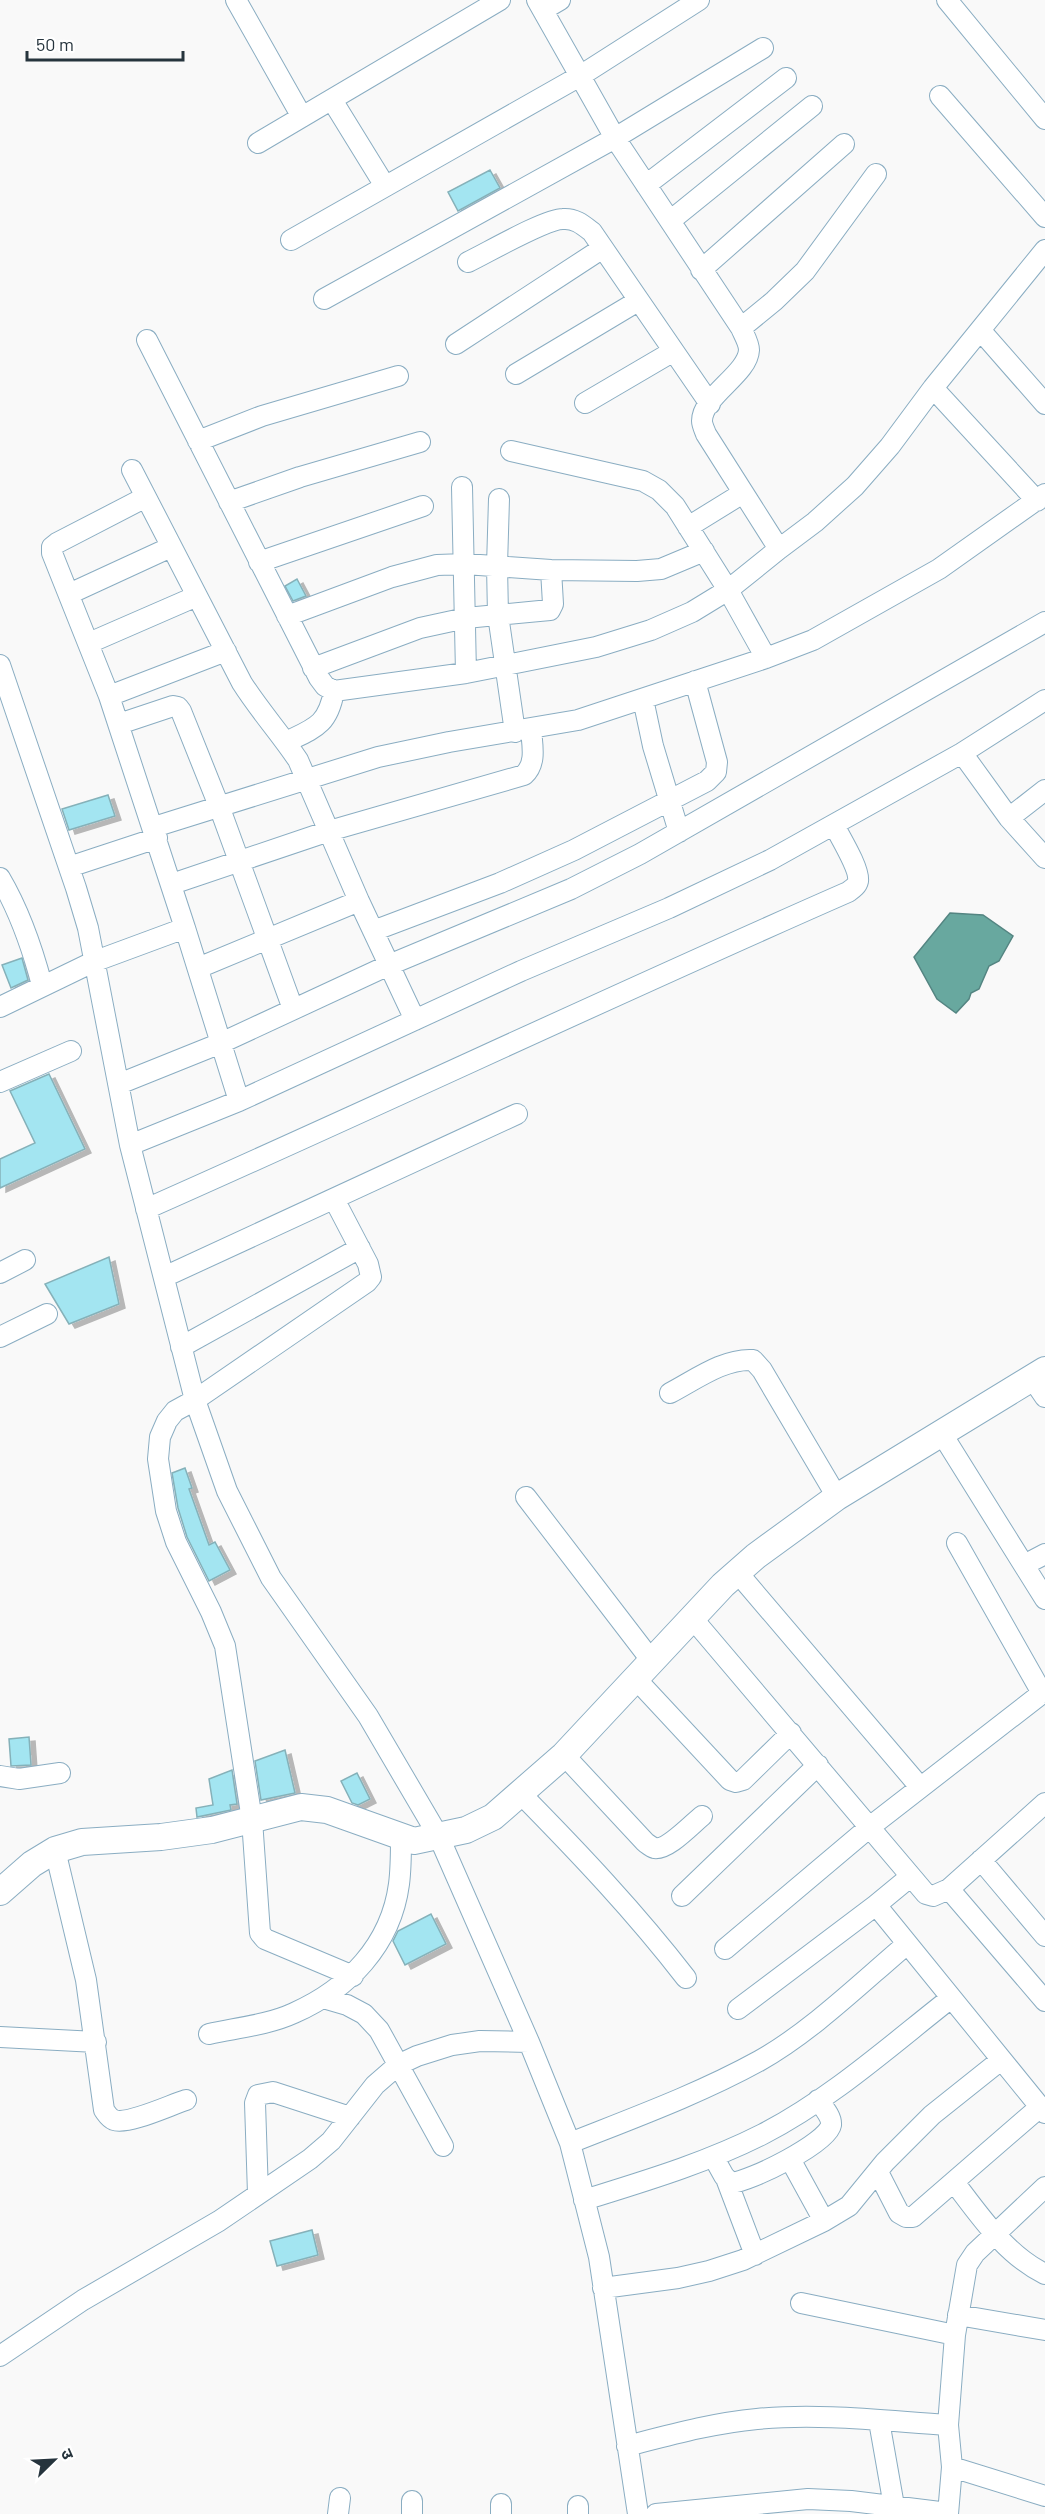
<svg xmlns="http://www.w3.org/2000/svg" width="1045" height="2514" font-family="Barlow,'Noto Sans Devanagari',sans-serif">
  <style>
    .water { fill: #68a89f; stroke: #548582; stroke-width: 1.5 }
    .building { fill: #a3e5f1; stroke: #85b1b9; stroke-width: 1.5; filter: url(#shadow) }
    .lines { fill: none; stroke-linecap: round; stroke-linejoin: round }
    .minor-casing { stroke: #8aadc2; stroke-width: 22 }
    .tertiary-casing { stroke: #8aadc2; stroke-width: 28 }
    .minor { stroke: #fff; stroke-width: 20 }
    .tertiary { stroke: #fff; stroke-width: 26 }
  </style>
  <defs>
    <filter id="shadow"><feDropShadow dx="6" dy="4" stdDeviation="0" flood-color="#0004"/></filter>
  </defs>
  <rect width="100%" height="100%" fill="#f9f9f9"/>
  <path class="water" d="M950,913L983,915L1013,936L999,961L989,966L979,989L971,993L969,999L956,1013L937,999L914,957Z"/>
  <path class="building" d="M490,170L500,188L458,211L448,192Z
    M297,579L306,596L293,601L285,586Z
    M108,795L115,816L69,830L62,809Z
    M22,958L28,980L11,988L2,965Z
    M49,1074L85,1149L0,1188V1159L35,1143L10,1091Z
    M109,1257L119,1304L69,1324L45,1284Z
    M185,1468L192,1488L189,1489L209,1545L215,1542L230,1570L209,1581L187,1537L178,1508L172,1473Z
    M29,1737L31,1765L11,1766L9,1739Z
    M285,1750L295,1793L261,1800L255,1761Z
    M232,1770L237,1804L230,1805L231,1810L197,1817L196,1808L213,1805L209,1779Z
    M357,1773L370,1799L358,1805L352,1803L341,1781Z
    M431,1914L446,1944L405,1965L393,1941L398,1931Z
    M312,2230L318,2255L277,2266L270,2241Z"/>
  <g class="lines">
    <defs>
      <path id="minor" d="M236,0L302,117
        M699,0L580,76L615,138L741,328C744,335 749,343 749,350C748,374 702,396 702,421C702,425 705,431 706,434L779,549L728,590L766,658
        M947,0L1045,119
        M543,10L560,0
        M940,96L1045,217
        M332,100L385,186
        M258,143L500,0
        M646,185L786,78
        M670,221L812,106
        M291,240L580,76L537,0
        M468,262C487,253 545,219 563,219C575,218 583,225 592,232L710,404
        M701,270L844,144
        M324,299L615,138L763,48
        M741,328L774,301L805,271L876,174
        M981,331L1045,404
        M147,340L319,678L325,686L334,691L466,673L596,647L651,630L692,612L728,590L675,506L659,490L643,481L511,451
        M456,344L603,248
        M516,374L638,301
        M933,388L1037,501
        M585,403L672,352
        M198,441L262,416L398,376
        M132,470L242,683C259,710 280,733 298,760L359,901L415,1020
        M462,487L466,673
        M499,499L497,566L498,615L515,732
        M229,502L300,477L420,442
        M688,527L743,493
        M779,549L815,522L855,486L890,446L933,388L1045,250
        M259,562L423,506
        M69,594L171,547
        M287,616L392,577L437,565L465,564L551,570L637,571L661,569L704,551
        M89,643L197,596
        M0,665L76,888L88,928L130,1145L195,1400L227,1491L271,1578L368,1716L439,1837L529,2042L570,2143L599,2257L638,2514
        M313,668L420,628L466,618L550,610L553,604L551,570
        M109,696L226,651
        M643,699L653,746L679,832
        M1045,700L962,753L1009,818L1045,858
        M119,724L173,706L178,707L181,711L219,806L293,1009
        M286,742C315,728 328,725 334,691
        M1009,818L1045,790
        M154,827L378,757L449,742L578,720L766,658L813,640L939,569L1045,494
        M69,867L157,838
        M0,878C20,912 32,947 42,985
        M172,884L329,831L524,775C537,763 532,745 531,729
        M185,928L239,1101
        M373,931L500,883L574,850L707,781L716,772L717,762L695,681
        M198,968L359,901
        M0,1007L93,962L185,928L109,696L52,553V547L57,543L146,497
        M0,1082L71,1051
        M119,1084L221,1043L389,965L571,889L640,854L1045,622
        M130,1145L239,1101L521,971L669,908L770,860L962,753
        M334,1199L368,1264L371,1277L367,1282L195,1400L175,1411L167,1421L160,1437L158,1459L166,1511L176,1542L211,1612L225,1646L252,1820L260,1933L265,1939L353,1976
        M146,1209C381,1105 613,995 848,892C852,889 857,886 858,881C860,869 840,837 834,825
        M0,1273L25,1260
        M164,1277L517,1114
        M0,1337L47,1314
        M181,1347L360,1248
        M1032,1378L1045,1397
        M670,1393C695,1380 724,1358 753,1360L762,1370L837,1497
        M942,1434L1045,1599
        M526,1497L651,1660
        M957,1543L1042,1693
        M1024,1565L1045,1554
        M737,1572L920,1787
        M693,1619L926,1894L933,1896L949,1889L1045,1803
        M635,1678L730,1780L736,1782L743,1780L791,1733
        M564,1755L645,1842C646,1843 653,1848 654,1848C667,1851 692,1824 702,1816
        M0,1776L19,1779L60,1773
        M521,1794C579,1853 635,1912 686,1978
        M55,1850L86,1980L104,2110C107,2114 109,2118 114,2120C128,2125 170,2105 186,2100
        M981,1860L1045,1936
        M910,1877L876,1905L1045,2113
        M949,1889L1045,2001
        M682,1896L818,1765
        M725,1949L871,1826L1045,1691
        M323,1998L347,2005L364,2014L379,2030L443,2146
        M738,2009L876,1905
        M209,2034C236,2028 268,2025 294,2013C348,1989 391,1945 399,1884C401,1869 401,1853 401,1838
        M0,2037L96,2042
        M570,2143C633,2118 699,2094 759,2061C811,2032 862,1982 907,1944
        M714,2158L724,2176L731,2183C749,2182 828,2143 831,2125C832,2116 822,2106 818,2100
        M790,2159L824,2221
        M878,2172L899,2213L906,2217H913L1040,2107
        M727,2181L755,2255
        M954,2182C980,2216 1006,2255 1045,2274
        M258,2194L255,2103L258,2095L273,2092L350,2117
        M584,2200C645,2181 706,2163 763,2134C831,2099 891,2045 951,1998
        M603,2288L678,2278L709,2271L743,2260L824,2221L849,2206L885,2162L932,2115L1001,2060
        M801,2303L955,2335
        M958,2315L1045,2330
        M0,2356L83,2300L219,2221L310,2159L331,2141L375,2085L398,2065L417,2056L452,2045L480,2041L529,2042
        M879,2421L894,2506
        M627,2446C670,2435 713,2423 757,2419C820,2413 885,2421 948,2425
        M952,2467L1045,2496
        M578,2506V2514
        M338,2514L340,2498
        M412,2514V2501
        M501,2514V2504
        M656,2514L808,2499L851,2501L948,2513
        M948,2514L952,2467L948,2425L955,2335L967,2265L975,2253L1045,2187"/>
      <path id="tertiary" d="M0,1892L32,1864L55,1850L82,1842L161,1837L212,1830L301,1807L327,1810L414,1841L466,1830L493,1817L564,1755L723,1585L756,1556L837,1497L1045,1370"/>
    </defs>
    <use href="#minor" class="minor-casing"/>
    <use href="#tertiary" class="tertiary-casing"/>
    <use href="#minor" class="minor"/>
    <use href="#tertiary" class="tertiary"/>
  </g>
  <g transform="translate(54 2460) rotate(66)" stroke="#ffffff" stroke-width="4.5" paint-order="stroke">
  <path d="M0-4.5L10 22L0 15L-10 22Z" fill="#26343d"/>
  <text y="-9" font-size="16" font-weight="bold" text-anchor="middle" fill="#26343d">उ</text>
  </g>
  <path d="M27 51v9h156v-9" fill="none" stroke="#26343d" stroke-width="3"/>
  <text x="36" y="51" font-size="18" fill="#26343d" stroke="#ffffff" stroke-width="4.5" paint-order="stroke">50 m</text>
</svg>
